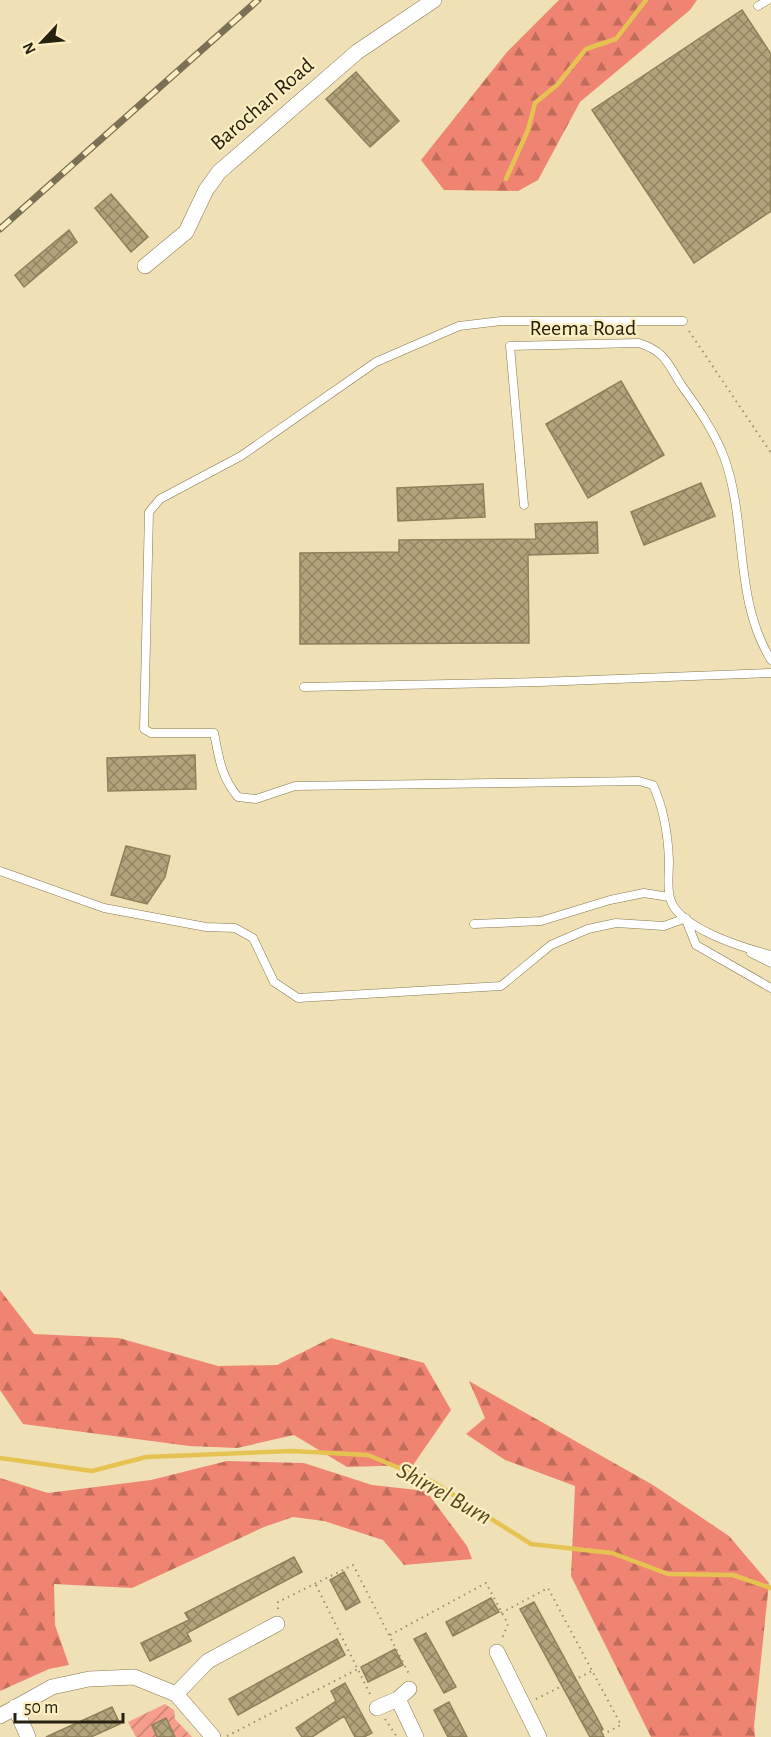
<svg xmlns="http://www.w3.org/2000/svg" width="771" height="1737" font-family="'Alegreya Sans',sans-serif">
  <style>
    .forest { fill: url(#forest-firs) }
    .garden { fill: url(#garden-furrows) }
    .lines { fill: none; stroke-linecap: round; stroke-linejoin: round }
    .stream { stroke: #e6c253; stroke-width: 4.5 }
    .building { fill: url(#building-cross-hatch); stroke: #8e8058; stroke-width: 1.5 }
    .service-casing { stroke: #867850; stroke-width: 9 }
    .minor-casing { stroke: #867850; stroke-width: 16 }
    .path { stroke: #9a8f6f; stroke-width: 2; stroke-dasharray: 1.5 4.5; stroke-linecap: butt }
    .service { stroke: #fff; stroke-width: 8 }
    .minor { stroke: #fff; stroke-width: 15 }
    .rail-casing { stroke: #7a7054; stroke-width: 7 }
    .rail { stroke: #fdeec2; stroke-width: 4.5; stroke-dasharray: 14; stroke-linecap: butt }
    .labels { text-anchor: middle; dominant-baseline: central; stroke-width: 4.5; stroke-linejoin: round; paint-order: stroke }
    .street-label { font-size: 22px; fill: #272110; stroke: #fdeec2 }
    .water-label { font-size: 24px; font-style: italic; fill: #56481a; stroke: #fdeec2 }
  </style>
  <defs>
    <pattern id="forest-firs" width="22" height="20" patternUnits="userSpaceOnUse" patternTransform="scale(1.5)"><rect width="22" height="20" fill="#ee8471"/><path d="M5 1l3.5 6h-7zM16 11l3.5 6h-7z" fill="#c16c5b"/></pattern>
    <pattern id="garden-furrows" width="10" height="10" patternUnits="userSpaceOnUse" patternTransform="scale(1.5)"><rect width="10" height="10" fill="#f79d8c"/><path d="M-1 1l2-2M0 10L10 0M9 11l2-2" fill="none" stroke="#c88071"/></pattern>
    <pattern id="building-cross-hatch" width="8" height="8" patternUnits="userSpaceOnUse" patternTransform="scale(1.5)"><rect width="8" height="8" fill="#b2a37a"/><path d="M0 0l8 8M0 8l8-8" fill="none" stroke="#918463"/></pattern>
  </defs>
  <rect width="100%" height="100%" fill="#f0e0b5"/>
  <path class="forest" d="M559,0H697L690,10L580,102L538,180L518,191L444,190L421,160L507,52Z
    M0,1290L34,1334L119,1338L218,1366L277,1365L331,1338L424,1363L451,1410L413,1465L347,1467L294,1435L237,1448L189,1446L23,1424L0,1390Z
    M469,1381L653,1485L729,1536L769,1583L754,1726L755,1737H651L571,1576L575,1486L505,1460L466,1434L485,1418Z
    M227,1461L304,1463L372,1485L426,1491L467,1546L472,1559L404,1565L383,1540L324,1521L293,1517L264,1527L132,1588L54,1584L55,1625L69,1665L49,1669L0,1691V1478L48,1493L151,1480Z"/>
  <path class="garden" d="M165,1704L174,1710L175,1719L192,1737H136L128,1722Z"/>
  <g class="lines">
    <path class="stream" d="M506,179L528,130L535,103L557,85L586,49L616,39L646,0
      M0,1458L92,1471L146,1457L292,1451L368,1455L433,1482L531,1544L612,1553L668,1574L733,1575L771,1588"/>
  </g>
  <path class="building" d="M742,10L771,54V211L694,263L592,110Z
    M356,72L399,121L370,147L326,99Z
    M111,194L148,237L131,252L95,208Z
    M69,230L77,242L24,287L15,275Z
    M621,381L664,455L588,498L546,424Z
    M701,483L715,516L644,545L631,512Z
    M483,484L485,517L398,521L397,488Z
    M597,522L598,553L528,555L529,643L300,644V553L399,552V540L536,539L535,524Z
    M195,755L196,789L108,791L107,758Z
    M126,846L170,856L165,877L147,904L111,895Z
    M294,1557L302,1572L187,1633L191,1641L150,1661L141,1643L189,1620L185,1613Z
    M344,1572L360,1602L346,1610L330,1580Z
    M491,1598L499,1612L453,1636L446,1622Z
    M534,1602L603,1729L601,1731L604,1737H590L520,1609Z
    M426,1633L456,1687L444,1693L414,1639Z
    M337,1639L345,1655L238,1715L229,1699Z
    M395,1649L403,1665L368,1682L361,1667Z
    M345,1683L372,1733L364,1737H355L344,1716L312,1737H302L296,1728L336,1701L331,1691Z
    M449,1702L467,1737H448L434,1710Z
    M112,1707L120,1724L91,1737H46Z
    M166,1718L175,1737H157L152,1725Z"/>
  <g class="lines">
    <defs>
      <path id="service" d="M758,6L768,0
        M683,321H501L459,326L376,362L241,456L160,499L149,512L144,729L151,733H214C219,758 221,777 238,797L256,799L295,786L639,781L653,785C664,809 668,835 669,861C669,873 667,887 670,898C677,928 744,948 771,955
        M524,505L510,346L639,343C666,352 667,363 682,386C698,408 714,431 724,457C748,523 733,598 771,660
        M304,687L540,682L771,673
        M0,871L104,908L206,927L235,928L253,938L274,982L298,998L501,986L551,945L588,929L616,923L664,926L686,918
        M686,920L696,945L771,988
        M474,924L541,921L610,900L644,893L669,897
        M751,953L771,963"/>
      <path id="minor" d="M145,266L186,232L206,190L219,172L357,52L434,0
        M497,1652L539,1737
        M176,1694L208,1661L277,1624
        M398,1699L416,1737
        M15,1707L28,1737
        M377,1708L398,1699L409,1689
        M0,1716L52,1687L89,1679L134,1677L176,1694L213,1737"/>
    </defs>
    <use href="#service" class="service-casing"/>
    <use href="#minor" class="minor-casing"/>
    <path class="path" d="M689,331L771,453
      M316,1585L370,1694
      M278,1609V1602L353,1565L409,1674
      M501,1613L548,1588L621,1725L598,1737
      M390,1635L486,1583L508,1624L502,1639
      M536,1699L592,1671
      M385,1719L397,1737
      M227,1736L358,1669"/>
    <use href="#service" class="service"/>
    <use href="#minor" class="minor"/>
    <defs>
      <path id="rail" d="M0,229L258,0"/>
    </defs>
    <use href="#rail" class="rail-casing"/>
    <use href="#rail" class="rail"/>
  </g>
  <g class="labels">
    <g class="street-label">
      <text transform="translate(262 104) rotate(-41)">Barochan Road</text>
      <text x="583" y="328">Reema Road</text>
    </g>
    <g class="water-label">
      <text transform="translate(444 1494) rotate(29)">Shirrel Burn</text>
    </g>
  </g>
  <g transform="translate(42 42) rotate(244)" stroke="#fdeec2" stroke-width="4.5" paint-order="stroke">
  <path d="M0-4.5L10 22L0 15L-10 22Z" fill="#272110"/>
  <text y="-9" font-size="16" font-weight="bold" text-anchor="middle" fill="#272110">N</text>
  </g>
  <path d="M15 1713v9h108v-9" fill="none" stroke="#272110" stroke-width="3"/>
  <text x="24" y="1713" font-size="18" fill="#272110" stroke="#fdeec2" stroke-width="4.5" paint-order="stroke">50 m</text>
</svg>
